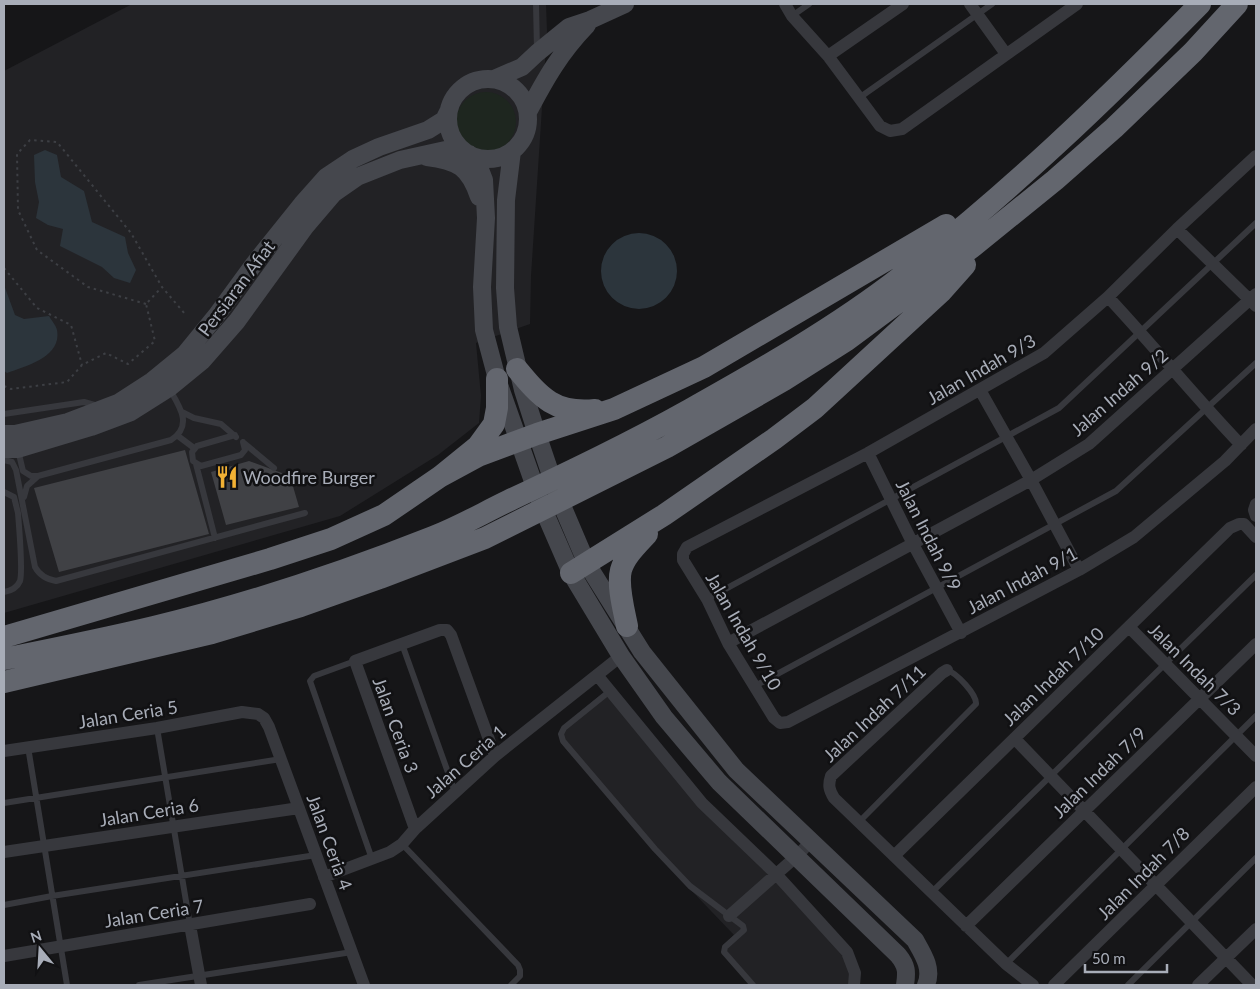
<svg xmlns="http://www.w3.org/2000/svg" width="1260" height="989" font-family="Lato,sans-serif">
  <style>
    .built { fill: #222225 }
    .green { fill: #1e261f }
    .water { fill: #2c353c }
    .building { fill: #404145 }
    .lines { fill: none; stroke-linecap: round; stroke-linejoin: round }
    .path { stroke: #3d3f44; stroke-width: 2; stroke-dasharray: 2.5 4; stroke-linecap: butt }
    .lane { stroke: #37383d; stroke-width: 6 }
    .street { stroke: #37383d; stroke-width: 12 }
    .secondary { stroke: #45474d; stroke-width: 18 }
    .highway { stroke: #63666e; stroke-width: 22 }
    .labels { text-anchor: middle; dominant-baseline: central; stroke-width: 5; stroke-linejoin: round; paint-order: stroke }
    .street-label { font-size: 18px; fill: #a8adb8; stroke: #111113 }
    .poi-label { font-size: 18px; fill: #a8adb8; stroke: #111113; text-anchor: start }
  </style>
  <rect width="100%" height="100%" fill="#161618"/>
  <path class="built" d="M132,4H546L547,31L531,276L530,324L476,343L481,396L479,423L438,455L340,516L4,613V71Z
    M611,686L704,800L849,949L858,985H750L722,953V946L734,935L689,888L561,743L563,726Z"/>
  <path class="green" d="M456 122a30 30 0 1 1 60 0a30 30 0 1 1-60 0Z"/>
  <path class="water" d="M45,150L57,155L61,177L84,191L92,222L125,237L128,253L136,270L130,283L114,278L102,267L60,246L63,229L48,225L36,218L39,202L35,182L34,155Z
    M601 271a38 38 0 1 1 76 0a38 38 0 1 1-76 0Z
    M4,285L15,315L24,319L49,316C51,320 56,325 57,330C62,357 26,366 7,373L4,371Z"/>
  <path class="building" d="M185,450L209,534L59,572L34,488Z
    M249,461L290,476L299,507L226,525L211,472Z"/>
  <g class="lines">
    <path class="path" d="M4,268L37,308L71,325L82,365
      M146,304L88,287L37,250L18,210L17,154L30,140L57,142L131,233L162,287
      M4,386L11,389L67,382L82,365L106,353L128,364L155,341L146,304L162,287L185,314"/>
    <path class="lane" d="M536,4L537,50
      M792,16L809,4
      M859,98L992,4
      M182,412L194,418L221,424L236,437
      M4,414L84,402L98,406
      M235,435L197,446L192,452L193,461L201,466L241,455L245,450L243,442
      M178,436L194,448
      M244,443L274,468
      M18,450L23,471L31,476H38L171,440C193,426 180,407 170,390
      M4,460L12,462L16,470L35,567C40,576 47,579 56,581L305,513
      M196,464L215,538
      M4,492L14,497L18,513C19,526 23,571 20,581C17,588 10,591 4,592
      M24,497L27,486L37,477
      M707,599L1059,408L1256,223
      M402,644L455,792
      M355,661L314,676L310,681L372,859
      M755,686L1116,491L1256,363
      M610,691L564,728L561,734L563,741L655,849L690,886L743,926L744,930L725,947L724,952L753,985
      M157,728L190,925
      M28,747L67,985
      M4,803L281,759
      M859,822L976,704C977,695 957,673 947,670
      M402,844L518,965L520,970V976L511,985
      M932,892L1256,575
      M4,905L52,896L316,855
      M1006,964L1256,716
      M139,985L352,952
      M1128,985L1256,858"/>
    <path class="street" d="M785,4L792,16L828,56L880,126L890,131L902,129L1077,4
      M970,4L1006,54
      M828,56L903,4
      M1256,156L1177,229L1108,297L1044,353L868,453L687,547L683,554V560L707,599L728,643L774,718L780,723L788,722L1079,570L1134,537L1225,461L1256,429
      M1177,229L1256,306
      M1108,297C1153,345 1195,397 1241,445
      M980,390L1031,480L1079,570
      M868,453L913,544L961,633
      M1256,504L1254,510L1256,516
      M1129,627L1256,756
      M728,643L1031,480L1089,444L1256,294
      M947,670L942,673L831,776C828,785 829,790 834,798L1006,964L1033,985
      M597,675L702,803L776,874L847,952L855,973L854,985
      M1015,739L1252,985
      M4,751L157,728L242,712L258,714L264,718L269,727L364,985
      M415,829L355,661L440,630H447L451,635L495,756
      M4,852L299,808
      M894,856L1230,528L1239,524H1244L1256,537
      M324,877L390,852L402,844L415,829L495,756L621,656
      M729,916L798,855L811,841
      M190,925L201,985
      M966,926L1256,644
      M4,956L310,904
      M1054,985L1256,787
      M1198,985L1256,929"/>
    <path class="secondary" d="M494,79L522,67L537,53L569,27L590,20L625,4
      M448 119a40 40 0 1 1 80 0a40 40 0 1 1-80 0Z
      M528,112C546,78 560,53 587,25
      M512,151L506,200L505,288L508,327L523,390L537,434L558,496L587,564L642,652L736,770L915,940C923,954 933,969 926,985
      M469,154L479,167L484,180L486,218L482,287L484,330L497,379L541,504L571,573L621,656L664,717L719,782L898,955C907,966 907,972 905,985
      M427,157C458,161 469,167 479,197
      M4,434H15L68,422L118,403L152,381L185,354L216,316L254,264L302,204L326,177L353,159L379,147L428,130L444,120L449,110
      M4,449H18L91,427L131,412L169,388L202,361L237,321L305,227L334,193L357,177L400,160L459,147"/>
    <path class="highway" d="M517,369C541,398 555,414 595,410
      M441,476L478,456L537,434L614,409L704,367L946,225
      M571,573L664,515L774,439L815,408L941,292L965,265
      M627,626C624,611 617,585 621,570C625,556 637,545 647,534
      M4,637L270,559L331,539L384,515L441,476L478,446L494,424L497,408V379
      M4,659C54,649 104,639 154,627C248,604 342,573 433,537C459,527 483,513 508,501C569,472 630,443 689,410C762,369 835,328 902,276C1008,194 1106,100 1200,4
      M4,682L212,633L301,606L380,578L485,538L667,447L784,380L847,340L971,248L1055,180L1114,128L1193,52L1237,4"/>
  </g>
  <defs>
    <symbol id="restaurant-bare" viewBox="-9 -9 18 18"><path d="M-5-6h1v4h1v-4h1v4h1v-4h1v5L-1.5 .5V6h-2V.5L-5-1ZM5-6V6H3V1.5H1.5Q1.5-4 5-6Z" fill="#f2b134" stroke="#111113" stroke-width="2.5" paint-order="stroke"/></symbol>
  </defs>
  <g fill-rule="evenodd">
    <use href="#restaurant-bare" x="211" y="461" width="32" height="32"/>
  </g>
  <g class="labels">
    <g class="street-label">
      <text transform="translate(236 288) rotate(-53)">Persiaran Afiat</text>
      <text transform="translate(981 369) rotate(-30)">Jalan Indah 9/3</text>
      <text transform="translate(1119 392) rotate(-41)">Jalan Indah 9/2</text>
      <text transform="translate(929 535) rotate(63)">Jalan Indah 9/9</text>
      <text transform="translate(1022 580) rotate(-28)">Jalan Indah 9/1</text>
      <text transform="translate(744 631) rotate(60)">Jalan Indah 9/10</text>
      <text transform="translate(1195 669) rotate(45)">Jalan Indah 7/3</text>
      <text transform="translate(1053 676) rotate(-44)">Jalan Indah 7/10</text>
      <text transform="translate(874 713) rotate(-43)">Jalan Indah 7/11</text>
      <text transform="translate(128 714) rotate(-9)">Jalan Ceria 5</text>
      <text transform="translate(396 725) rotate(70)">Jalan Ceria 3</text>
      <text transform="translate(465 761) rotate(-41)">Jalan Ceria 1</text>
      <text transform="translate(1099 772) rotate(-44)">Jalan Indah 7/9</text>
      <text transform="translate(149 812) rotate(-9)">Jalan Ceria 6</text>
      <text transform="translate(330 842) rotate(70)">Jalan Ceria 4</text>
      <text transform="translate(1143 873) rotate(-45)">Jalan Indah 7/8</text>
      <text transform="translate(154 913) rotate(-9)">Jalan Ceria 7</text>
    </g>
    <g class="poi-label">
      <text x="243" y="477">Woodfire Burger</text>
    </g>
  </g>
  <rect width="1260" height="989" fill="none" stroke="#a8adb8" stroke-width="10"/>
  <g transform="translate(40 949) rotate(342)" stroke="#111113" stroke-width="4" paint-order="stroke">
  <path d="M0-4L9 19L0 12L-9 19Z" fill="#a8adb8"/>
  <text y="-8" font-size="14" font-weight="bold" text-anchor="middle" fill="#a8adb8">N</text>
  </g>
  <path d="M1085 964v8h82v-8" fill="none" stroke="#a8adb8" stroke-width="2.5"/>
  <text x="1092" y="964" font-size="15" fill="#a8adb8" stroke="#111113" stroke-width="4" paint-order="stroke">50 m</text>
</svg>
